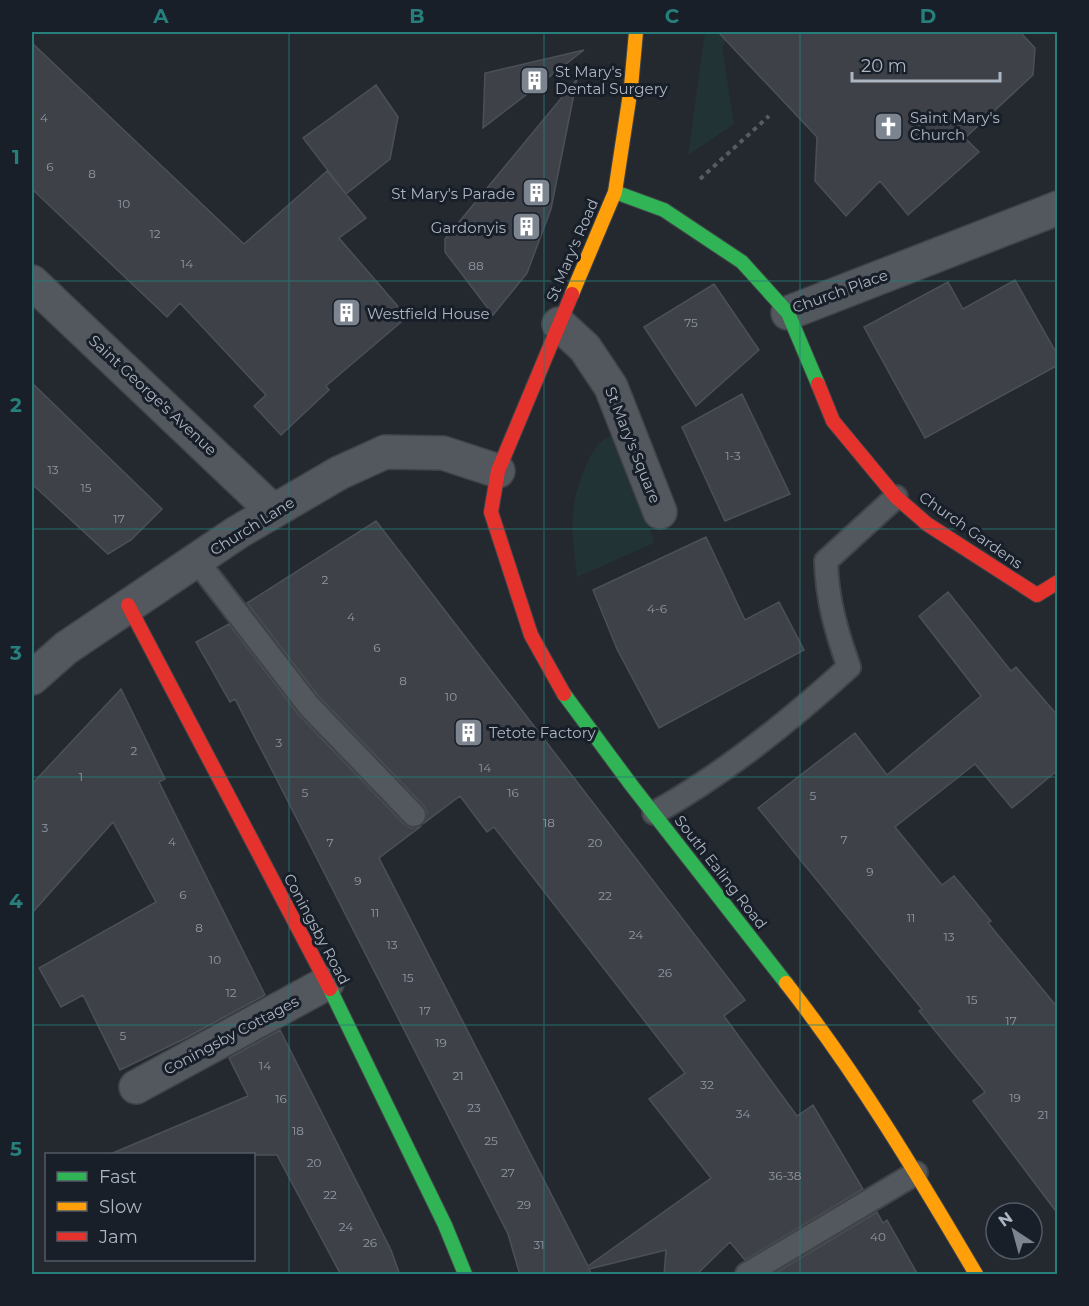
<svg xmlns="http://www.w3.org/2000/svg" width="1089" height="1306" font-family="Montserrat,sans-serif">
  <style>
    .green { fill: #223335 }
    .building { fill: #3e4248; stroke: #4b5058; stroke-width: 1.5 }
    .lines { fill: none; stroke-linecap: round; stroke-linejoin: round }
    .lane-casing { stroke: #404449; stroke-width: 26 }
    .street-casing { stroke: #404449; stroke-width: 36 }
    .fast-casing { stroke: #404449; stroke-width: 16 }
    .slow-casing { stroke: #404449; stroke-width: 16 }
    .jam-casing { stroke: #404449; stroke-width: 16 }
    .path { stroke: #565c61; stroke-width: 4; stroke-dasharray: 4.5 4.5; stroke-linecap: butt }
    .lane { stroke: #53575e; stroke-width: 22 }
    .street { stroke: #53575e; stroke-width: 33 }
    .fast { stroke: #30b455; stroke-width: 14 }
    .slow { stroke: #ff9f0a; stroke-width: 14 }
    .jam { stroke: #e5322d; stroke-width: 14 }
    .grid { fill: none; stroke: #277f7b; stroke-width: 1.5; stroke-opacity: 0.55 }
    .labels { text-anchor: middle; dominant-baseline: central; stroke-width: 6; stroke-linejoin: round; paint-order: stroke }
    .number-label { font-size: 12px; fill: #9098a4 }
    .poi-label { font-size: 15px; fill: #acb5c2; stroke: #181f29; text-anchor: start }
    .street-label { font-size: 15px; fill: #acb5c2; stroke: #181f29 }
    .neatline { fill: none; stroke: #277f7b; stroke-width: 2 }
    .grid-label { font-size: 20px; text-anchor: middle; font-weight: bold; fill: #277f7b }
  </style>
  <rect width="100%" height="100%" fill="#24292f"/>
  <path class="green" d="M705,32H730L722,48L734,124L688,155Z
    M621,432L654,543L577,577C572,532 567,508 586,466C594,447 600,438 621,432Z"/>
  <path class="building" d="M718,32H1020L1035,48L1033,75L965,138L979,152L908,215L880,181L846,216L815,181L817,137Z
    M32,43L244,244L327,171L366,218L339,238L407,317L326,386L329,390L281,435L254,406L266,395L180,303L167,317L32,189Z
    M584,50L483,128L485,73Z
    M577,79L551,209L527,273L493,315L445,252V239Z
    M376,85L398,117L390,159L346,194L303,138Z
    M1015,280L1058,356V365L925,438L864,327L948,282L963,309Z
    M714,284L759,350L696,406L644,327Z
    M32,383L162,509L131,540L108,554L32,484Z
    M742,394L790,494L725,521L682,427Z
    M376,521L745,1000L724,1016L797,1116L813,1105L863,1189L745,1260L730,1242L696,1275H664L666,1250L589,1269L592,1275H520L508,1234L275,776L235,699L230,702L196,642L229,624L299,715L404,824L411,828L420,827L379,858L588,1266L711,1178L649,1099L685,1073L494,827L487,832L460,796L424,823L427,812L424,806L319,697L247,603Z
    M706,537L745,620L779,602L804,650L659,728L617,649L593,590Z
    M948,592L1011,671L1016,667L1058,716V770L1012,808L975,764L895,827L942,885L954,876L991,921L988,923L1058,1008V1214L973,1101L985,1092L919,1011L922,1009L758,808L855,733L887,775L981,696L919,616Z
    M121,689L165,779L159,782L265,995L184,1039L120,1070L83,995L61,1007L39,968L156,902L113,822L32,913V784Z
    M280,1030L391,1250L400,1275H341L277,1155H108L248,1096L229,1058Z
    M877,1212L883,1223L887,1220L918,1275H772Z"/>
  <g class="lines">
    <defs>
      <path id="lane" d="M197,561L309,706L414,815
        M654,813C721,776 792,719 849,667C836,631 827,599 826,561L896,497
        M747,1274L916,1173"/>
      <path id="street" d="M32,282L272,510
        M788,313L1058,208
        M559,324L585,348L611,387L660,512
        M32,678L66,648L238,532L339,473L385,452L443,453L498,471
        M136,1087L327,983"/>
      <path id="fast" d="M615,192L664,210L742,262L788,313L818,384
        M564,694L632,786L786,983
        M330,989L445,1225L465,1274"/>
      <path id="slow" d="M572,294L615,192L631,87L636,32
        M786,983C858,1075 917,1174 976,1274"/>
      <path id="jam" d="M818,384L833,421L896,497L927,524L1037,595L1058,582
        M128,605L330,989
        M564,694L531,635L491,512L498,471L572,294"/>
    </defs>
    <use href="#lane" class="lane-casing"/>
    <use href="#street" class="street-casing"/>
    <use href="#fast" class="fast-casing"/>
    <use href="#slow" class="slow-casing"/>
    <use href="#jam" class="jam-casing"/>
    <path class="path" d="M700,179L769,116"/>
    <use href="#lane" class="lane"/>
    <use href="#street" class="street"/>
    <use href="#fast" class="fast"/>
    <use href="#slow" class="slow"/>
    <use href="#jam" class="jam"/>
  </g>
  <path class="grid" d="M289,32V1274M544,32V1274M800,32V1274M32,281H1058M32,529H1058M32,777H1058M32,1025H1058"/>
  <defs>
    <symbol id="building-square" viewBox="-11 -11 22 22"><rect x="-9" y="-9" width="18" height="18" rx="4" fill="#7c848f" stroke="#181f29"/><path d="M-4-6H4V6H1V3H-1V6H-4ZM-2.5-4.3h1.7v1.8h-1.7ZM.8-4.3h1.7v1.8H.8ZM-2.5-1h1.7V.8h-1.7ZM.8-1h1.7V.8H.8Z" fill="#fff"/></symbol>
    <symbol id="church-square" viewBox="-11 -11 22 22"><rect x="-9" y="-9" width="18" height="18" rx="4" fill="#7c848f" stroke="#181f29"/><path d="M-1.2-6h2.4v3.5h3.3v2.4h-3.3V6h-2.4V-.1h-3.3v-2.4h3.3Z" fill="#fff"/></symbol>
  </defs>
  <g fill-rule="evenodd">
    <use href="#building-square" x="518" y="64" width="33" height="33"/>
    <use href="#church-square" x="872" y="110" width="33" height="33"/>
    <use href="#building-square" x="520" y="176" width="33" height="33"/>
    <use href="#building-square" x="510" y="210" width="33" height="33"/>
    <use href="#building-square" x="330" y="296" width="33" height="33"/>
    <use href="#building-square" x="452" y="716" width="33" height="33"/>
  </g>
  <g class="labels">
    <g class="number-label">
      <text x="44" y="117">4</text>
      <text x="50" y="166">6</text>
      <text x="92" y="173">8</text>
      <text x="124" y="203">10</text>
      <text x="155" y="233">12</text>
      <text x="187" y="263">14</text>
      <text x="476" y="265">88</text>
      <text x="691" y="322">75</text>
      <text x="733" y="455">1-3</text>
      <text x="53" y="469">13</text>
      <text x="86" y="487">15</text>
      <text x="119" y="518">17</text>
      <text x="325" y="579">2</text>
      <text x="657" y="608">4-6</text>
      <text x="351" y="616">4</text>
      <text x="377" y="647">6</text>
      <text x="403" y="680">8</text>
      <text x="451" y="696">10</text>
      <text x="279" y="742">3</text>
      <text x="134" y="750">2</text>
      <text x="485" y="767">14</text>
      <text x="81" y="776">1</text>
      <text x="305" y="792">5</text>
      <text x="513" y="792">16</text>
      <text x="813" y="795">5</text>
      <text x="549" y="822">18</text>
      <text x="45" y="827">3</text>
      <text x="844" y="839">7</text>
      <text x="172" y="841">4</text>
      <text x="330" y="842">7</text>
      <text x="595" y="842">20</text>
      <text x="870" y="871">9</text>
      <text x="358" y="880">9</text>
      <text x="183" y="894">6</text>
      <text x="605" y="895">22</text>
      <text x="375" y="912">11</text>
      <text x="911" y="917">11</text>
      <text x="199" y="927">8</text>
      <text x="636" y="934">24</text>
      <text x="949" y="936">13</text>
      <text x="392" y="944">13</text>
      <text x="215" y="959">10</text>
      <text x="665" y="972">26</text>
      <text x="408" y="977">15</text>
      <text x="231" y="992">12</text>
      <text x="972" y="999">15</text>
      <text x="425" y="1010">17</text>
      <text x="1011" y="1020">17</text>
      <text x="123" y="1035">5</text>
      <text x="441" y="1042">19</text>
      <text x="265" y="1065">14</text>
      <text x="458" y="1075">21</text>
      <text x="707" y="1084">32</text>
      <text x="1015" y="1097">19</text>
      <text x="281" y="1098">16</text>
      <text x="474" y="1107">23</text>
      <text x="743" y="1113">34</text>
      <text x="1043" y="1114">21</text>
      <text x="298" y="1130">18</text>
      <text x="491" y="1140">25</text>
      <text x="314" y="1162">20</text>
      <text x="508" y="1172">27</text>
      <text x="785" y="1175">36-38</text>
      <text x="330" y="1194">22</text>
      <text x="524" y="1204">29</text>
      <text x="346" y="1226">24</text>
      <text x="878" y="1236">40</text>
      <text x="370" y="1242">26</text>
      <text x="539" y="1244">31</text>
    </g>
    <g class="poi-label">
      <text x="555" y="71">St Mary's<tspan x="555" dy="17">Dental Surgery</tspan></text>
      <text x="910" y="117">Saint Mary's<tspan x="910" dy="17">Church</tspan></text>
      <text x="515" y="193" text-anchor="end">St Mary's Parade</text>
      <text x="506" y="227" text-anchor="end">Gardonyis</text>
      <text x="367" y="313">Westfield House</text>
      <text x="489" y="732">Tetote Factory</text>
    </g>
    <g class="street-label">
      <text transform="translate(572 250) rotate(-67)">St Mary's Road</text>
      <text transform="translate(840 291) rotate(-20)">Church Place</text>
      <text transform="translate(153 395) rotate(43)">Saint George's Avenue</text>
      <text transform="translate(633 445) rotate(68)">St Mary's Square</text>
      <text transform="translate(252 526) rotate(-32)">Church Lane</text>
      <text transform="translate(971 530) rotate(35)">Church Gardens</text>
      <text transform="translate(721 872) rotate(52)">South Ealing Road</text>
      <text transform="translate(317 929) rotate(62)">Coningsby Road</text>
      <text transform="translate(231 1035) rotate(-28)">Coningsby Cottages</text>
    </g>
  </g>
  <rect width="1089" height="1306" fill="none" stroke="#181f29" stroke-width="66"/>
  <rect x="45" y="1153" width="210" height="108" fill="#181f29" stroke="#535b66" stroke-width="1.5"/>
  <rect x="57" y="1172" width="30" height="9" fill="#30b455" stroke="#535b66" stroke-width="1.5"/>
  <text x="99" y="1183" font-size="18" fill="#acb5c2">Fast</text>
  <rect x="57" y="1202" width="30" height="9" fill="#ff9f0a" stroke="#535b66" stroke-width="1.5"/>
  <text x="99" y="1213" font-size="18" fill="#acb5c2">Slow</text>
  <rect x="57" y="1232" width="30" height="9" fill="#e5322d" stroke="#535b66" stroke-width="1.5"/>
  <text x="99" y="1243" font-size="18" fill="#acb5c2">Jam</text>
  <g transform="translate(1014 1231) rotate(324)"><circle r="28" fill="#181f29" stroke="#535b66" stroke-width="1.5"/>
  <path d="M0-4.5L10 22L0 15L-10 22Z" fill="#7c848f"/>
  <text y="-9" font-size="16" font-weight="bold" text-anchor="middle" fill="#acb5c2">N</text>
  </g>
  <path d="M852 72v9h148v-9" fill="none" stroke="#acb5c2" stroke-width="3"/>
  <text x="861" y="72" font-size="18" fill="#acb5c2" stroke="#181f29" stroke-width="4.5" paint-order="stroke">20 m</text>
  <rect x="33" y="33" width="1023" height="1240" class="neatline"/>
  <g class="grid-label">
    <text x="161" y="23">A</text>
    <text x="417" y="23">B</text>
    <text x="672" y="23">C</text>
    <text x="928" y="23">D</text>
    <text x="16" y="164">1</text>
    <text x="16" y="412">2</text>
    <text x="16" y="660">3</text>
    <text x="16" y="908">4</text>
    <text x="16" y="1156">5</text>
  </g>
</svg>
